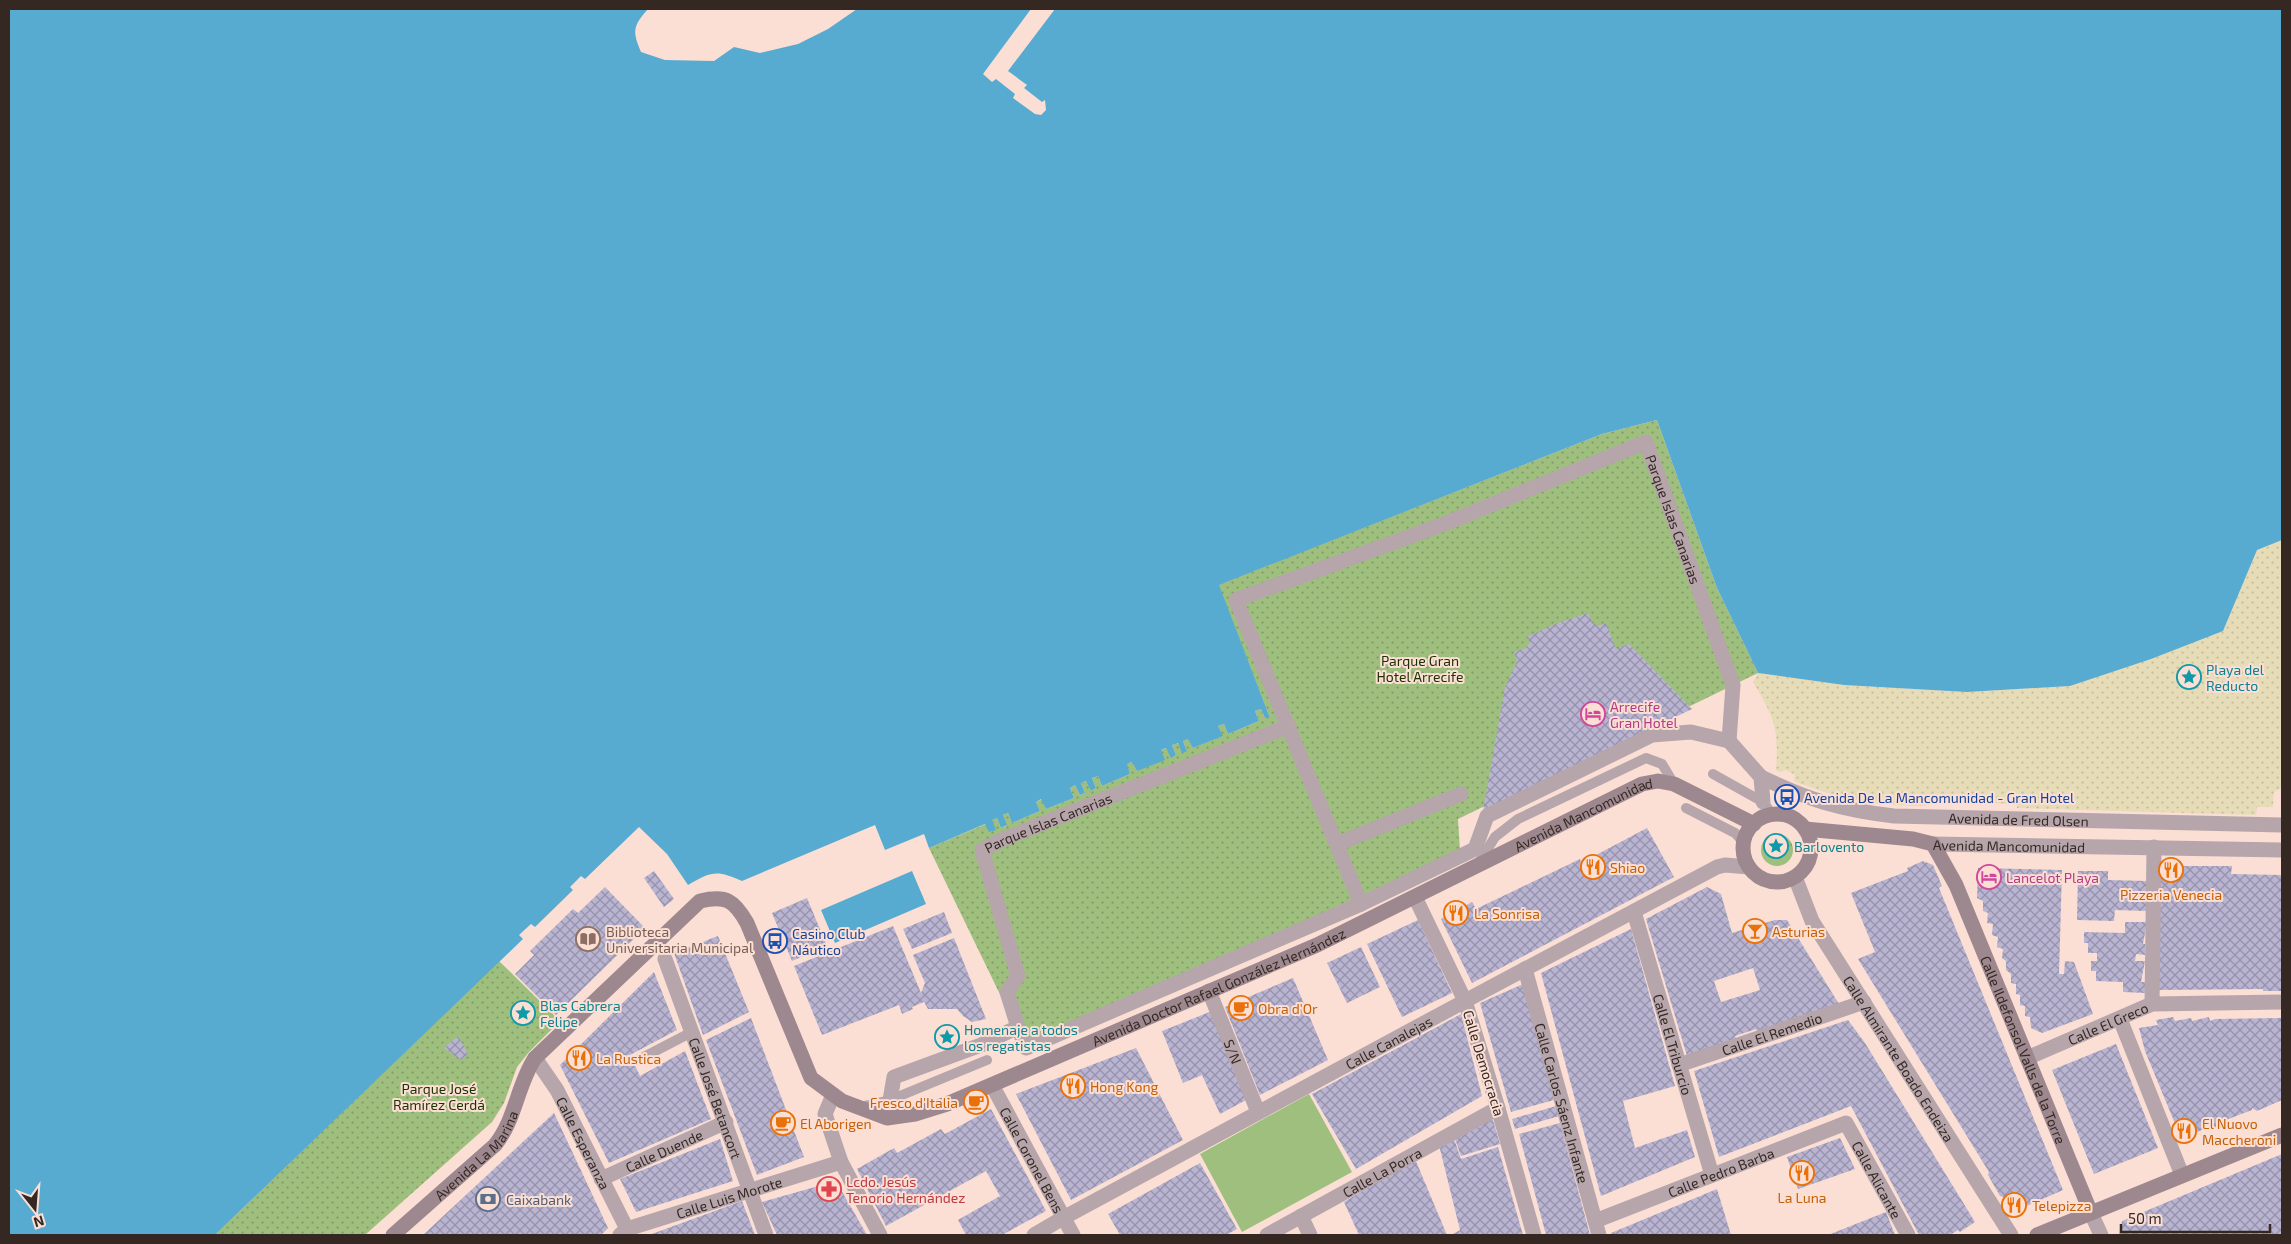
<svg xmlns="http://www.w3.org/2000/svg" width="2291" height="1244" font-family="'Exo 2',sans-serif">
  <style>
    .grass { fill: url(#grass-tufts) }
    .sand { fill: url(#sand-dots) }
    .park { fill: url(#park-dots) }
    .pitch { fill: #9fbf7e }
    .water { fill: #58abd0 }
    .building { fill: url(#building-cross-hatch); fill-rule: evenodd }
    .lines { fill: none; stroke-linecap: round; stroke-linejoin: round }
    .service { stroke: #b6a6ab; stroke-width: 10 }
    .pedestrian { stroke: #b6a6ab; stroke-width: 15 }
    .minor { stroke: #b6a6ab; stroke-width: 15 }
    .tertiary { stroke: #b6a6ab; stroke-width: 15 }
    .secondary { stroke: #9e888f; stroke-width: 15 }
    .labels { text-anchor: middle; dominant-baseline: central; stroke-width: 4; stroke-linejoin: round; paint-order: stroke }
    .street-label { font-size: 14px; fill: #352823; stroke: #fbdfd4 }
    .park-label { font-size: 14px; fill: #1d3100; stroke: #fbdfd4 }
    .culture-label { font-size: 14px; fill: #0d838f; stroke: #fbdfd4; text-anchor: start }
    .hotel-label { font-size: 14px; fill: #b23c85; stroke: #fbdfd4; text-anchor: start }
    .transit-label { font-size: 14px; fill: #164399; stroke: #fbdfd4; text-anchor: start }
    .food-label { font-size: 14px; fill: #c56008; stroke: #fbdfd4; text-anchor: start }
    .education-label { font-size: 14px; fill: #785e54; stroke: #fbdfd4; text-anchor: start }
    .health-label { font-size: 14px; fill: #be3a42; stroke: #fbdfd4; text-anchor: start }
    .service-label { font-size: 14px; fill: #4e5e75; stroke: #fbdfd4; text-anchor: start }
  </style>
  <defs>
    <pattern id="grass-tufts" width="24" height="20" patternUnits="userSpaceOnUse" patternTransform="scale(1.25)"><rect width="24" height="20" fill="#9fbf7e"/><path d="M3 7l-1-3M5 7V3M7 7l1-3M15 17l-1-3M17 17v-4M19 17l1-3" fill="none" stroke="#829b67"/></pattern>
    <pattern id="sand-dots" width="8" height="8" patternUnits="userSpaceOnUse" patternTransform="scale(1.25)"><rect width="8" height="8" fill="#e6dcb7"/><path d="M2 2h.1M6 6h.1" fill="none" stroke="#c6bd9d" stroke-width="1.8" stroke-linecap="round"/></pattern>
    <pattern id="park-dots" width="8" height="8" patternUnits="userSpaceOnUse" patternTransform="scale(1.25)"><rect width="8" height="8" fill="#9fbf7e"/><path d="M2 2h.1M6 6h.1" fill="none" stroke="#829b67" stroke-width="1.8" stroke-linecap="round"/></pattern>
    <pattern id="building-cross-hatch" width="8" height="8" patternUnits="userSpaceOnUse" patternTransform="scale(1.25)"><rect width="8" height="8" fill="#b8b4d2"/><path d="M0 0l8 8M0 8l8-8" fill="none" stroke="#9692aa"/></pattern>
  </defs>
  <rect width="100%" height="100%" fill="#fbdfd4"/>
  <path class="grass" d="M1761 850a16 16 0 1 1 32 0a16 16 0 1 1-32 0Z"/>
  <path class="sand" d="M2282,540V788L2274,792L2273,807H2257L2256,815L2017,808V804L1927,801L1926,806C1875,806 1841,800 1794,781L1795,775L1786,770L1780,772L1776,770C1779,727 1774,718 1753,682L1758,673L1844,685L1967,692L2070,686L2223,631L2257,550Z"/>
  <path class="park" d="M1657,420L1717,588L1758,673L1458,819L1460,851L1026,1048L929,848L986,824L995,830L991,820L997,818L1001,828L1006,826L1003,815L1008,813L1012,823L1040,811L1036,802L1042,799L1046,809L1074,798L1070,788L1075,785L1080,795L1085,793L1081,783L1087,781L1091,791L1096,788L1092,778L1098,776L1102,786L1130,774L1126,764L1133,762L1137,771L1161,750L1167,748L1171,757L1176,755L1172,745L1177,743L1187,751L1183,741L1189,738L1193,748L1222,736L1218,726L1224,724L1228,734L1259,721L1255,711L1261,709L1265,718H1270L1218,585L1602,434Z
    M499,961L560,1021L529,1052L517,1067L504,1103L492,1122L365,1235H215Z"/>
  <path class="pitch" d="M1309,1094L1352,1172L1242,1232L1200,1154Z"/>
  <path class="water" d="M9,9H648C633,26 632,31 641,52L665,60L714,61L734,47L760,53L798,44L828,29L857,9H1031L983,74L992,82L996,79L1015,94L1013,98L1035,114L1041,115L1046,110L1045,100L1042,102L1024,88L1027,85L1008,71L1055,9H2282V540L2257,550L2223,631L2151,659L2070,686L1967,692L1844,685L1758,673L1717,588L1657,420L1602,434L1219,585L1270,718H1265L1261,709L1255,711L1259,721L1228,734L1224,724L1218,726L1223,736L1193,748L1188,739L1183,741L1187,751L1182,753L1178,743L1172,745L1176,755L1171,758L1166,748L1161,750L1165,760L1137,771L1132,762L1127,764L1130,774L1102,786L1098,776L1092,778L1096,788L1091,791L1086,781L1081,783L1085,793L1080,795L1075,785L1070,788L1074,798L1046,809L1041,799L1036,802L1040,811L1012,823L1008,813L1003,815L1007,825L1001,828L997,818L992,820L996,830L989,832L985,824L929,848L924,834L885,850L875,825L742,881C717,870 712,871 688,885L667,854L639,827L585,879L581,876L570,887L573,890L535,927L531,924L519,935L523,939L215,1235H9Z
    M912,871L926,904L835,943L821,910Z"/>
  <path class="building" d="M1588,613L1592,622L1598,626L1606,623L1616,649L1629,644L1692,709L1483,811L1505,687L1517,662L1514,652L1526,648L1530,643L1527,637L1558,623Z
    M1647,828L1674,877L1472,983L1441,919L1472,902L1476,909L1580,859L1581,863Z
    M1923,861L1933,865L1942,886L1939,888L2063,1190L2013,1212L2004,1197L2000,1196L1988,1175L1989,1172L1858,959L1875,952L1851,893L1908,871L1907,868Z
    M2159,866H2232L2231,874L2282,875V991H2263V989L2159,990Z
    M1978,868L2062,870L2059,974H2064L2065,961L2074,962L2093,1014L2042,1033L2031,1028L2030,1017L2025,1016V1006L2020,1005V995L2016,994V984L2011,983V974L2006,970V961L2002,958L2003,949L1997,947L1998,937L1992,935L1993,924L1987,923L1988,913L1983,911V901L1977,898Z
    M654,871L674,899L664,907L644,878Z
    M2078,871H2108V880L2147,881L2146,911L2115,910L2114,921L2077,920Z
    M605,887L645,928L556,1015L515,974L534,955L530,951L573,909L578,913Z
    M1707,887L1721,894L1732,933L1775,920H1787L1839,1004L1758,1034L1756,1029L1735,1036L1737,1041L1687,1056L1646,919ZM1753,968L1760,990L1721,1002L1714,981Z
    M807,898L827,946L792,961L772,913Z
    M944,912L952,933L912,949L903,929Z
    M1418,920L1452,993L1402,1017L1367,944Z
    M2125,922H2147L2143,944H2145V955L2136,954L2135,961H2145L2141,982H2145V993L2123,992V982L2096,981V971H2091V961H2097V953H2088V943H2084V932L2125,933Z
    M893,926L921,993L925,983L913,955L954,938L986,1019L972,1022L963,1016L957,1009H928L924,1002L912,1007L913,1009L902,1014L899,1005L822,1035L794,966Z
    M1631,929L1675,1086L1623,1101L1635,1148L1687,1130L1695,1157L1601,1196L1541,973Z
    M718,936L749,1012L703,1035L674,953Z
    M1361,947L1380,987L1347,1003L1327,963Z
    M654,972L677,1030L630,1055L640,1076L685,1051L711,1119L609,1163L560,1065Z
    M1293,978L1328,1060L1260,1095L1225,1007Z
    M1523,984L1554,1100L1511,1112L1480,1003Z
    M1212,1011L1248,1099L1220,1114L1202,1075L1183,1083L1162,1031Z
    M1461,1014L1482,1096L1356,1169L1312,1094Z
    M2173,1017L2175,1021L2191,1018L2192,1021L2209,1017L2210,1021L2215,1019L2282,1018V1100L2257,1111L2252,1108V1110L2223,1121L2225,1125L2208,1131L2207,1128L2181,1138L2145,1051L2139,1028L2158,1025L2156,1020Z
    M751,1018L804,1157L757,1175L706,1040Z
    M1848,1020L1865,1043L1975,1222L1960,1232L1958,1230L1950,1235H1919L1851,1106L1719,1157L1694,1071Z
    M458,1036L468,1054L461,1060L444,1048Z
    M2116,1044L2158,1148L2094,1174L2052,1070Z
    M1136,1048L1183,1140L1071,1200L1016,1094Z
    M1556,1106L1559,1116L1515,1129L1512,1119Z
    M991,1109L1046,1211L1002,1235H966L958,1220L1000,1196L986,1171L886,1226L857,1169L894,1148L897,1153L941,1129L945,1134Z
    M554,1113L608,1228L601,1235H423Z
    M1488,1118L1493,1120L1500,1144L1461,1156L1454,1136Z
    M1560,1123L1590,1235H1546L1519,1134Z
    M1453,1136L1461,1159L1498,1147L1523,1235H1451L1460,1230L1439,1145Z
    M1840,1138L1855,1169L1798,1189L1787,1157Z
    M720,1139L733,1181L636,1212L620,1179Z
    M2282,1154V1235H2119L2122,1221Z
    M1415,1159L1447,1235H1359L1344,1202Z
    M1200,1163L1237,1229L1226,1235H1120L1108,1214Z
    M836,1181L867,1235H777L762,1202Z
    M1717,1189L1731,1235H1612L1611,1233Z
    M742,1201L755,1235H649Z
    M1886,1212L1895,1235H1828Z"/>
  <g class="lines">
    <path class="service" d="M1713,774L1763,802L1773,815
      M1686,808L1735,833L1744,843
      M1478,864L1495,837L1518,819L1646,758L1662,764L1674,784
      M638,1060L692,1032
      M860,1107L890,1100L987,1060"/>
    <g class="pedestrian">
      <path d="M1729,741L1761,777L1763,802"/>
      <path id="s1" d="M1761,777C1809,800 1841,810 1894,816L2282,825"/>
      <path d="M1337,844L1461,794"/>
      <path id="s2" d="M1933,844L2282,850"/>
      <path id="s3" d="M1361,904L1236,600L1444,524L1646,442L1733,685L1729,741"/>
      <path id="s4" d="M1209,991L1258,1112"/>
      <path d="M2152,1004L2154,847"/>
      <path d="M2120,1019L2182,1175"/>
      <path d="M1018,1027L1026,1048L1361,904L1475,849L1487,816L1652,735L1691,732L1729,741"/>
      <path d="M833,1095L825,1114L841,1162"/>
      <path id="s5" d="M890,1100L894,1077L981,1045L1018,1027L1007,992L1018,976L982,850L1004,839L1289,726"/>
    </g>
    <g class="minor">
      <path id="s6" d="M1634,912L1712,1175"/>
      <path id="s7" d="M665,959L766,1235"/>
      <path id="s8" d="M1525,969L1599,1235"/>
      <path id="s9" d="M535,1058L557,1090L627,1229"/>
      <path id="s10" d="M2027,1058L2152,1004L2282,1002"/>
      <path id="s11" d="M1679,1065L1864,1002"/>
      <path id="s12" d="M601,1179L726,1122"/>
      <path d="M1301,1216L1310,1235"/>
      <path id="s13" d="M1063,1218L1465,1001L1415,897"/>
      <path id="s14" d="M1595,1221L1846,1123L1908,1235"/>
      <path id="s15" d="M620,1235L627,1229L841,1162L880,1235"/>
      <path id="s16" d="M1267,1235L1498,1108"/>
    </g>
    <g class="tertiary">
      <path id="s17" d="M1795,877L1812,921L2011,1235"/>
      <path id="s18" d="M992,1085L1073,1235"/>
      <path d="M2091,1213L2101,1235"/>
      <path d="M1034,1235L1063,1218"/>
      <path d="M1534,1235L1498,1108L1465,1001L1717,867L1725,865L1749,867"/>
    </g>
    <g class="secondary">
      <circle cx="1777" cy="848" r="34"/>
      <path id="s19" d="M1805,829L1913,839L1933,844L1956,885L2091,1213"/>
      <path id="s20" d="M393,1235L495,1145C516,1119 517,1085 535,1058L700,901C726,895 734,900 747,923L811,1078L842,1101L887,1118L915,1114L947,1104L1317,945L1642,784L1658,781L1674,784L1754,824"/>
      <path d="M2037,1235L2282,1135"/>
    </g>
  </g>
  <defs>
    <symbol id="sight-ring" viewBox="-11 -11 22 22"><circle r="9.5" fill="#fbdfd4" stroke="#0f9aa8" stroke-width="1.5"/><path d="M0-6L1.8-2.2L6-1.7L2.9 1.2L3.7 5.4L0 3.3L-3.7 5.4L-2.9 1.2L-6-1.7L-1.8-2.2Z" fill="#0f9aa8"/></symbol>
    <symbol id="hotel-ring" viewBox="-11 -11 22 22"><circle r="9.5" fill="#fbdfd4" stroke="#d1479c" stroke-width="1.5"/><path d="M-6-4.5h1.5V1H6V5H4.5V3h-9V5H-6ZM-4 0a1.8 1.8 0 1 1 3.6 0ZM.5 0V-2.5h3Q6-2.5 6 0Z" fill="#d1479c"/></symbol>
    <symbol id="bus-ring" viewBox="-11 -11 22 22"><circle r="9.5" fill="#fbdfd4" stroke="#1a4fb4" stroke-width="1.5"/><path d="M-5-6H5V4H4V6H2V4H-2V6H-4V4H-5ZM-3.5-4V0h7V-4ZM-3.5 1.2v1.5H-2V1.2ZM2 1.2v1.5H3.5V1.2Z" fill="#1a4fb4"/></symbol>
    <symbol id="restaurant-ring" viewBox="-11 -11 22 22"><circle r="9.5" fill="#fbdfd4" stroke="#e8710a" stroke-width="1.5"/><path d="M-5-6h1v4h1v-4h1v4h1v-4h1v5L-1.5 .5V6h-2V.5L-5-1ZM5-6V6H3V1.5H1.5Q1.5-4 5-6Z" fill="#e8710a"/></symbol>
    <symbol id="bar-ring" viewBox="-11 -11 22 22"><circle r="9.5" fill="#fbdfd4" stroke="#e8710a" stroke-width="1.5"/><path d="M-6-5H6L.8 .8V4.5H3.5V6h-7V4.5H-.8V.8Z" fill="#e8710a"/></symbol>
    <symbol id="library-ring" viewBox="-11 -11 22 22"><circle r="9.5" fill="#fbdfd4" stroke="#8d6e63" stroke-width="1.5"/><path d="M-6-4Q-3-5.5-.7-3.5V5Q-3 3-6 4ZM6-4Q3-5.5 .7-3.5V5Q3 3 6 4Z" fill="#8d6e63"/></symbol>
    <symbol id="cafe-ring" viewBox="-11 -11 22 22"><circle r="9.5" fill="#fbdfd4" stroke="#e8710a" stroke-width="1.5"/><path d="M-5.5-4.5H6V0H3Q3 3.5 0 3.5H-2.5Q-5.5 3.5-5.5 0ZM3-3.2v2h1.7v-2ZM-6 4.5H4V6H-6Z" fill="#e8710a"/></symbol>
    <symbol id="pharmacy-ring" viewBox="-11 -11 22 22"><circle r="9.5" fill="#fbdfd4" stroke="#e0444e" stroke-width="1.5"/><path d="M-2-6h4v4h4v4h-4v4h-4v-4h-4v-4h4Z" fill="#e0444e"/></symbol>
    <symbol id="bank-ring" viewBox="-11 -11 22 22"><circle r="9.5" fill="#fbdfd4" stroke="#5c6f8a" stroke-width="1.5"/><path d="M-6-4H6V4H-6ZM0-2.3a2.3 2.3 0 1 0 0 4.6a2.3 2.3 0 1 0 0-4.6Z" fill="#5c6f8a"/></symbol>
  </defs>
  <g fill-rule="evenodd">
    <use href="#sight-ring" x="2175" y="663" width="28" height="28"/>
    <use href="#hotel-ring" x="1579" y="700" width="28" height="28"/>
    <use href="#bus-ring" x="1773" y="783" width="28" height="28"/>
    <use href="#sight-ring" x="1762" y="832" width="28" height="28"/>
    <use href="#restaurant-ring" x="1579" y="853" width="28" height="28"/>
    <use href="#restaurant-ring" x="2157" y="856" width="28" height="28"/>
    <use href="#hotel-ring" x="1975" y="863" width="28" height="28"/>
    <use href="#restaurant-ring" x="1442" y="899" width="28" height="28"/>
    <use href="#bar-ring" x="1741" y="917" width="28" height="28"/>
    <use href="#library-ring" x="574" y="925" width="28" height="28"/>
    <use href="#bus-ring" x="761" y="927" width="28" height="28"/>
    <use href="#cafe-ring" x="1227" y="994" width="28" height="28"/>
    <use href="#sight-ring" x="509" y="999" width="28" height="28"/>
    <use href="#sight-ring" x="933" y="1023" width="28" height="28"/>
    <use href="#restaurant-ring" x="565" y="1044" width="28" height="28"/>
    <use href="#restaurant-ring" x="1059" y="1072" width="28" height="28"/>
    <use href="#cafe-ring" x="962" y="1088" width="28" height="28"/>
    <use href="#cafe-ring" x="769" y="1109" width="28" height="28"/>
    <use href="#restaurant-ring" x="2170" y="1117" width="28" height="28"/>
    <use href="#restaurant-ring" x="1788" y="1159" width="28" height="28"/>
    <use href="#pharmacy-ring" x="815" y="1175" width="28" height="28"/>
    <use href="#bank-ring" x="474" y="1185" width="28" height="28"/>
    <use href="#restaurant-ring" x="2000" y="1191" width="28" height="28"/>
  </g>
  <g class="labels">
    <g class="street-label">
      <text stroke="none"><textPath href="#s3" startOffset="850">Parque Islas Canarias</textPath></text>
      <text stroke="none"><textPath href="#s20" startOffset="1534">Avenida Mancomunidad</textPath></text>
      <text stroke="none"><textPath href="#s1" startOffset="264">Avenida de Fred Olsen</textPath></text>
      <text stroke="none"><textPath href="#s5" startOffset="416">Parque Islas Canarias</textPath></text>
      <text stroke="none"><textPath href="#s2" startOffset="76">Avenida Mancomunidad</textPath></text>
      <text stroke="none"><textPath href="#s20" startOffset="1130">Avenida Doctor Rafael González Hernández</textPath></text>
      <text stroke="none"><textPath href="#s10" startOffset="88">Calle El Greco</textPath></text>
      <text stroke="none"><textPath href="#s11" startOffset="98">Calle El Remedio</textPath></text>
      <text stroke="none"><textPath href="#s13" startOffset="370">Calle Canalejas</textPath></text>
      <text stroke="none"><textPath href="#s6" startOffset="138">Calle El Triburcio</textPath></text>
      <text stroke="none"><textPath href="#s19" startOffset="354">Calle Ildefonsol Valls de la Torre</textPath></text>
      <text stroke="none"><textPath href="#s4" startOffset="65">S/N</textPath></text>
      <text stroke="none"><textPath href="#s17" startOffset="210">Calle Almirante Boado Endeiza</textPath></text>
      <text transform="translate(1484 1063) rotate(73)">Calle Democracia</text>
      <text stroke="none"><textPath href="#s7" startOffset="148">Calle José Betancort</textPath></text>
      <text stroke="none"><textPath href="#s8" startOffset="139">Calle Carlos Sáenz Infante</textPath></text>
      <text stroke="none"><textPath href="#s9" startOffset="98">Calle Esperanza</textPath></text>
      <text stroke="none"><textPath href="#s12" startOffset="69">Calle Duende</textPath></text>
      <text stroke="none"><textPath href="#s20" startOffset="116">Avenida La Marina</textPath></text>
      <text stroke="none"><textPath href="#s18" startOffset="85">Calle Coronel Bens</textPath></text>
      <text stroke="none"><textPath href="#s16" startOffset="131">Calle La Porra</textPath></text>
      <text stroke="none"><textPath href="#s14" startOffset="135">Calle Pedro Barba</textPath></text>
      <text stroke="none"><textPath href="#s14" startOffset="334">Calle Alicante</textPath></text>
      <text stroke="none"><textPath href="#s15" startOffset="116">Calle Luis Morote</textPath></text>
    </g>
    <g class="park-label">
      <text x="1420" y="660">Parque Gran<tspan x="1420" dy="16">Hotel Arrecife</tspan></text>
      <text x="439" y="1088">Parque José<tspan x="439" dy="16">Ramírez Cerdá</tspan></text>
    </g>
    <g class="culture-label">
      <text x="2206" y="669">Playa del<tspan x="2206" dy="16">Reducto</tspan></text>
      <text x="1794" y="846">Barlovento</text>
      <text x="540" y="1005">Blas Cabrera<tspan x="540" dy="16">Felipe</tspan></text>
      <text x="964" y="1029">Homenaje a todos<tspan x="964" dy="16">los regatistas</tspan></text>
    </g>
    <g class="hotel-label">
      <text x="1610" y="706">Arrecife<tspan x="1610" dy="16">Gran Hotel</tspan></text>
      <text x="2006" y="877">Lancelot Playa</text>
    </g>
    <g class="transit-label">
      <text x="1804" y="797">Avenida De La Mancomunidad - Gran Hotel</text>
      <text x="792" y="933">Casino Club<tspan x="792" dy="16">Náutico</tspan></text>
    </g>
    <g class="food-label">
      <text x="1610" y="867">Shiao</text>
      <text x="2171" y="894" text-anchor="middle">Pizzeria Venecia</text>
      <text x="1474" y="913">La Sonrisa</text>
      <text x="1772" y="931">Asturias</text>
      <text x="1258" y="1008">Obra d'Or</text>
      <text x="596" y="1058">La Rustica</text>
      <text x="1090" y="1086">Hong Kong</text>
      <text x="958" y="1102" text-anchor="end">Fresco d'Italia</text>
      <text x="800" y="1123">El Aborigen</text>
      <text x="2202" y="1123">El Nuovo<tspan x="2202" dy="16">Maccheroni</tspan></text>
      <text x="1802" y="1197" text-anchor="middle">La Luna</text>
      <text x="2032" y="1205">Telepizza</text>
    </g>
    <g class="education-label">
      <text x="606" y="931">Biblioteca<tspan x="606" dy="16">Universitaria Municipal</tspan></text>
    </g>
    <g class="health-label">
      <text x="846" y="1181">Lcdo. Jesús<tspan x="846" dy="16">Tenorio Hernández</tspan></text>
    </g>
    <g class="service-label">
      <text x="506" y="1199">Caixabank</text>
    </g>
  </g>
  <rect width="2291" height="1244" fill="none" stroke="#352823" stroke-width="20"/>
  <g transform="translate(35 1209) rotate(163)" stroke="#fbdfd4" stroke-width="4" paint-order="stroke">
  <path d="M0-4L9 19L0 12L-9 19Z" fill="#352823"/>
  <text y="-8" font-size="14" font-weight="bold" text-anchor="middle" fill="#352823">N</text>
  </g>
  <path d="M2121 1224v8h149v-8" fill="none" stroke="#352823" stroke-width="2.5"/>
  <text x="2128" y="1224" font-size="15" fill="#352823" stroke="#fbdfd4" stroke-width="4" paint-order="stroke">50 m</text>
</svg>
